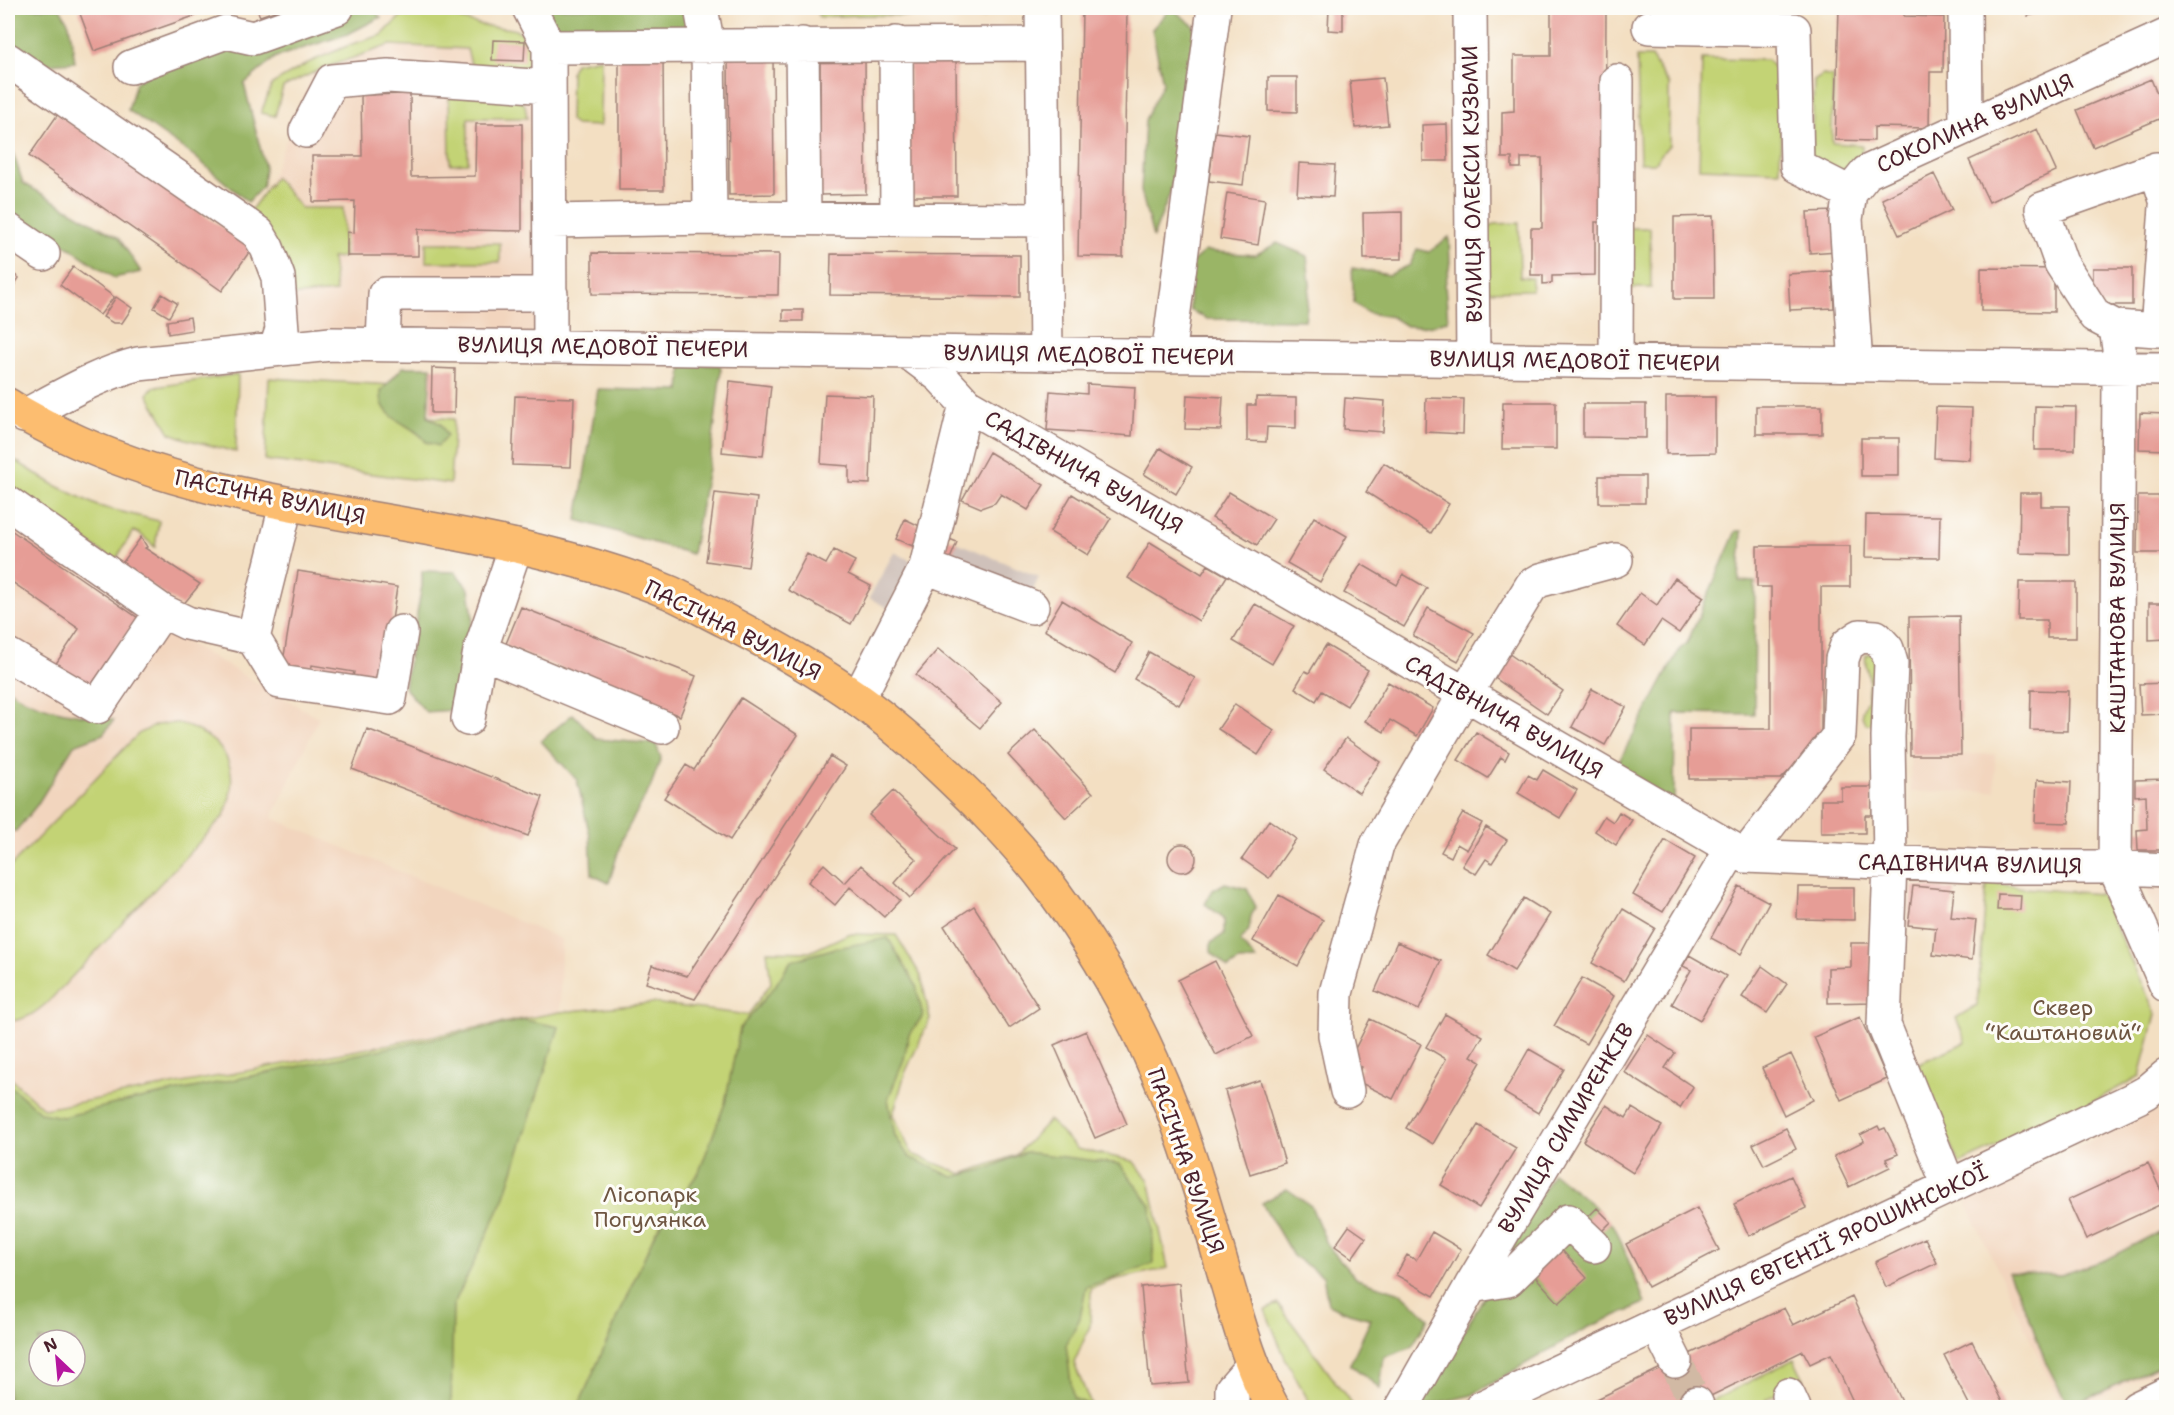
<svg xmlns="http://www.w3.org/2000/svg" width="2174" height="1415" font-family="'Shantell Sans',sans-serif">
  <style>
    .built { fill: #f2d5be }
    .industrial { fill: #cfc1ba }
    .green { fill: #c3d375; stroke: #867950; stroke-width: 1.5; fill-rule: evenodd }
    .forest { fill: #9ab566; stroke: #726a48; stroke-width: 1.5; fill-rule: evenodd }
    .building { fill: #e69d96 }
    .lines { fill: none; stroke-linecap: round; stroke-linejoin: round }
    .minor-tunnel { stroke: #d1b9a4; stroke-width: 33; stroke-dasharray: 33 16; stroke-linecap: butt }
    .minor-casing { stroke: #9e7f76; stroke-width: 36 }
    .major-casing { stroke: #9e7f76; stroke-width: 36 }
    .minor { stroke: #fff; stroke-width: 33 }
    .major { stroke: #fcbd6f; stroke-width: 33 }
    .labels { text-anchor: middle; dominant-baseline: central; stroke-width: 6; stroke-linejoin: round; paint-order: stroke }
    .street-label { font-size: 22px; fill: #4a1f2b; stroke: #fdfcf7 }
    .park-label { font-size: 22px; fill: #6e5541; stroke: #fdfcf7 }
  </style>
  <rect width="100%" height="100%" fill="#fdfcf7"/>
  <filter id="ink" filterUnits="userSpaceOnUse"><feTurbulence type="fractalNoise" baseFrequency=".0167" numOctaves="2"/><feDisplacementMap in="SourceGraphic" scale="12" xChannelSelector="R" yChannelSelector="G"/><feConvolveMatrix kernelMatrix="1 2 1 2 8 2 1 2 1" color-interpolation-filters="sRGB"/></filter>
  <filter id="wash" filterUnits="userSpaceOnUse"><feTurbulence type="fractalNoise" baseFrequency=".008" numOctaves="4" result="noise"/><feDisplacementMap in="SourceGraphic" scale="24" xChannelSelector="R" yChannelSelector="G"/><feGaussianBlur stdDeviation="1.35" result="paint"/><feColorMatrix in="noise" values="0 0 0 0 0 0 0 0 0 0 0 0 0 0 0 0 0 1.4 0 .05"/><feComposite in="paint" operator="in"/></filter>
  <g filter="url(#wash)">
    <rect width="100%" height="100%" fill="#f3dfc2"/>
    <path class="built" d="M542,44V336L294,339L257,213L323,48Z
      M8,487L121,565L141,537L145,548L200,584L182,606L177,637L319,718L272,818L561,939L560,1012L44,1109L8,1076Z
      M1995,754V791L1911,792L1910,755Z
      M2140,877L2166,879V933Z
      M2151,1112L2159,1113L2166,1128V1366L2079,1407H2062L1965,1200Z"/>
    <path class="industrial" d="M944,537L1039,577L1032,593L937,553Z
      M894,552L912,561L888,608L869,598Z"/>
    <path class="green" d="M409,8C437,8 460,21 487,26C499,28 514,27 524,34C534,41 533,54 535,65L528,70L472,68L467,49L390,45L321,69L283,87L275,116L261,113L272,84L310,62L352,44L382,35Z
      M816,8H984V17L860,15L819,17Z
      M1637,57H1651L1669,85V145L1654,163H1640Z
      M601,58L600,126L575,125L570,120L571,71L575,63Z
      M1702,59L1767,60L1782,75L1780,171L1699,168Z
      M1823,75L1833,77L1832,143L1862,145L1861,162L1838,171L1811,156L1814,81Z
      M453,94L518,98L525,105L527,118H468V163L450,164L449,97Z
      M275,177L301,208H343L344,257L332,258L336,292L287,296L248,214Z
      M1519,223L1520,277L1532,278V290L1481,291V234L1494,224Z
      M1625,228H1650L1651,288H1626Z
      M426,243H500V262H426Z
      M238,374L236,452L186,439L170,433L148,395L150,390L156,387Z
      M269,378L428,387V417L454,419L450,484L265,460Z
      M8,456L51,483L98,506L159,521L155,547L140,534L133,531L115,561L8,487Z
      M1871,653L1875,654L1872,724H1866C1856,709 1867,708 1868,693C1868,689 1869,684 1869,679C1868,670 1864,664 1866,655Z
      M177,723C226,737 243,768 224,816L50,1000C37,1012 25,1021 8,1021V869L138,734L156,725Z
      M1987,882L2024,888L2100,894L2156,1014L2140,1076L2083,1107L1959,1164L1915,1065L1966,1042L1956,1018L1977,1005Z
      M848,934L896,935L921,976L930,1019L905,1073L893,1115L912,1154L962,1174L1016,1155L1049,1120L1077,1149L1133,1161L1149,1180L1168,1268L1113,1280L1091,1289L1090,1326L1074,1363L1091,1405L1102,1407H8V1076L44,1109L560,1012L653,1003L748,1015L771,983L767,951L810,952ZM39,1340H75V1376H39Z
      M1278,1304L1354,1407H1312L1286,1360L1265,1310Z
      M1794,1359L1804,1379L1766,1399L1770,1407H1709L1707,1403Z"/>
    <path class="forest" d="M8,8H60L69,24L75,62L34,65L8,47Z
      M345,8H371L381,17L348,34L276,57L244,84L265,167L263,186L248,202L194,156L128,110L136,82L169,62Z
      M544,8H716L709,35H559Z
      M1171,8L1194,26L1196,43L1190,95L1170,193L1153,237L1141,191L1145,120L1163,83L1152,29Z
      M8,138L23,183L119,238L141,272L114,278L58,240L8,213Z
      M1449,237L1450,264L1445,285L1448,320L1430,326H1406L1392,317L1368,313L1354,303L1352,268L1389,275L1410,265L1417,249L1429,252Z
      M1277,243L1307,256L1310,285L1305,320L1207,319L1190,310L1188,265L1205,251L1255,255Z
      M682,365H720L721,371L712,447L692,554L577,520L598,389L680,391Z
      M403,367H431L428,417L441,424L447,436L438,446L426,442C416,426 390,422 383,405C381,401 381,395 381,391Z
      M1736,531H1742L1739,581L1755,582L1754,714L1675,713L1674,802L1615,769L1679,650L1687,643Z
      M422,571L455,572L469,589L473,618L463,655L453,710L426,712L404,687L422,586Z
      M8,689C37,711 78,714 114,720L103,734L74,745L37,805L16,831H8Z
      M573,714L597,739L656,744L661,758L650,788L622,839L609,883L592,875L590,836L577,780L541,741Z
      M1225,883L1247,889L1256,907L1251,916L1249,930L1240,942L1257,960L1239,961L1228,968L1211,952V943L1224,934V918L1205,904L1213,890Z
      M888,938L916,985L923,1016L909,1034L904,1059L888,1099L895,1136L909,1157L953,1177L987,1169L1025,1152L1120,1164L1151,1206L1154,1263L1086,1287L1080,1318L1066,1345L1073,1398L1094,1407H578L655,1233L699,1172L725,1103L740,1028L775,986L791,961L832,949Z
      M525,1020L559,1027L504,1199L453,1306L451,1407H8V1084L41,1113L63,1117L115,1104ZM39,1340H75V1376H39Z
      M1553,1173L1593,1205L1616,1229L1645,1303L1587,1328L1472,1395L1420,1407L1441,1367L1473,1316Z
      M1287,1189L1311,1206L1328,1246L1357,1279L1401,1293L1429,1318L1411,1348L1384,1357L1380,1388L1350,1364L1371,1319L1349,1313L1328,1304L1323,1276L1293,1256L1262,1203Z
      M2166,1228V1362L2069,1407L2045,1361L2030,1319L2008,1272L2061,1275L2105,1260Z"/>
    <g id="blocks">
      <path class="building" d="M88,8H217L94,51L79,11Z
        M256,8H283L260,16Z
        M1082,8H1127L1123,257L1078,256Z
        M1329,8H1343V31L1328,30Z
        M1551,8H1606L1605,222H1595V275L1552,276V283L1543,284V275H1531V228H1542V158H1521V168H1512V158H1502V112L1514,111V56H1551Z
        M1839,8H1904V16L1944,17L1943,72H1930L1929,128L1874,127V141L1835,140Z
        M2025,8H2053L2028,16Z
        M493,40L525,41L524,61L492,60Z
        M820,52H865L866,194L820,195Z
        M956,52L957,196H910L909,53Z
        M663,53L664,190H619V54Z
        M728,53H773L774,194L729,195Z
        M1268,77H1297V112L1268,111Z
        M1383,78L1388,125L1355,128L1350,81Z
        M2151,79L2166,116L2093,147L2077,110Z
        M410,94L411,177L475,176L476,124H522V231L418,229V256H347V232L354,233L355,201L313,202L312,156H362L361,95Z
        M58,114L252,248L222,291L29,156Z
        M1447,124L1448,161H1423L1422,125Z
        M2037,129L2056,171L1989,202L1969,160Z
        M1215,132L1249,136L1243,185L1209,181Z
        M1299,163L1335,165L1333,197L1297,195Z
        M1934,174L1952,210L1899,235L1882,199Z
        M1227,193L1265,199L1258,245L1220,239Z
        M1835,211L1837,251L1810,253L1807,212Z
        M1402,212V259H1364L1363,213Z
        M1713,216L1714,299H1674V217Z
        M592,253L779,254L778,295L592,294Z
        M831,254L1020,255V297L830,295Z
        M73,267L114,297L100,315L60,285Z
        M1981,268L2054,269V312L1981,311Z
        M2093,268H2132V305H2093Z
        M8,270L19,278L8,295Z
        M1832,271L1834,308L1790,310L1788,274Z
        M162,294L177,303L169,317L154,308Z
        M116,297L132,308L122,323H113L103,317Z
        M783,310H803V321H783Z
        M190,317L192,330L168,334L167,321Z
        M432,368L455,369L454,413H431Z
        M730,381L771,386L763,456L722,452Z
        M1087,384L1135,387L1132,436L1047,430L1050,391L1087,394Z
        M825,394L873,396L870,484L849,483V466L821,464Z
        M1187,395L1223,397L1221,430L1185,429Z
        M515,396L574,398L571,467L512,465Z
        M1256,397L1296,398V428L1267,427L1266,442L1247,441V405H1256Z
        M1666,397H1715V453L1666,454Z
        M1345,398L1385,401L1383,432L1343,429Z
        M1426,398L1464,399L1463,434L1425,432Z
        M1503,402H1556V449H1502Z
        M1583,404H1646V438L1583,437Z
        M1756,406H1822V434H1756Z
        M2035,406L2076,407L2075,450H2034Z
        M1936,407L1972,408L1970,460L1934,458Z
        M2140,413L2166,414V450L2139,449Z
        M1861,438H1899V476H1861Z
        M1160,448L1192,467L1176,494L1144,474Z
        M989,452L1044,485L1028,510L1001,494L995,503L981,508L962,500Z
        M1384,463L1449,504L1431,533L1366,492Z
        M1599,476H1645V503H1599Z
        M1229,492L1274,519L1257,545L1212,518Z
        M715,493L757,498L748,567L706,561Z
        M2020,493H2041V506H2069V554L2019,553Z
        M1072,494L1111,518L1088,555L1050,532Z
        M2138,496H2166V553H2137Z
        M1866,515L1940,516L1939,558L1865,557Z
        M1314,517L1347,536L1320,582L1287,563Z
        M905,519L924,528L915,547L896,539Z
        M8,528L138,618L89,688L55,665L79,629L8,579Z
        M141,537L147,547L145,548L200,584L182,606L121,565Z
        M944,537L957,542L950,559L937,553Z
        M1150,542L1202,574L1208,565L1227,576L1199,621L1128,578Z
        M1757,546H1850V587H1821V738L1781,779H1689V729H1771V587H1757Z
        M834,550L855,561L848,574L871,586L851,624L788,590L807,554L826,564Z
        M1361,564L1397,585L1403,574L1427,588L1404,627L1344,593Z
        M298,571L397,587L382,685L352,680L354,672L312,665L311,673L282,668Z
        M1675,578L1704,597L1679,633L1661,621L1645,645L1617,626L1640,593L1657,605Z
        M2019,582H2076V638H2047V620H2018Z
        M1062,600L1132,643L1115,673L1044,630Z
        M2149,603H2166V639L2149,640Z
        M1255,604L1294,626L1272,664L1233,641Z
        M521,607L696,676L680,716L505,646Z
        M1428,608L1474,633L1458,661L1413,636Z
        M1959,616L1961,755H1910L1909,617Z
        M1326,645L1368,670L1347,706L1322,691L1316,701L1295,688L1305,671L1309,673Z
        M938,649L1002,702L980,728L916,675Z
        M1505,651L1563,691L1547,714L1489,674Z
        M1149,652L1195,678L1179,705L1134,679Z
        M1388,682L1433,708L1417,736L1390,720L1384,732L1365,721Z
        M2166,683V714L2141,715L2139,684Z
        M1592,689L1626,707L1605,745L1572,727Z
        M2031,690L2068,691L2067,731L2030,730Z
        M741,698L798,735L730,840L664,798L686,765L694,770Z
        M1235,704L1274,731L1258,755L1218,729Z
        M367,729L543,797L528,836L352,769Z
        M1035,730L1093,793L1066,818L1008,755Z
        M1476,732L1509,752L1505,760L1501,757L1488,778L1458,760Z
        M1346,738L1380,762L1359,793L1324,769Z
        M830,756L846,766L695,999L646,983L652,965L687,976Z
        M1543,770L1577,790L1560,818L1518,793L1528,775L1537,780Z
        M2166,779V850H2138L2137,830L2147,829L2146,795L2135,796V780Z
        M2037,780L2071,782L2069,823L2035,822Z
        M1841,787H1872V815H1865V833H1821V800H1841Z
        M893,791L955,849L910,898L895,883L916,859L869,815Z
        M1619,812L1632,820L1616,845L1595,831L1604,816L1613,822Z
        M1463,813L1482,823L1467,850L1457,844L1451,857L1441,852Z
        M1269,820L1296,839L1269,878L1242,859Z
        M1486,827L1507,840L1492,863L1486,859L1476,874L1462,866Z
        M1665,840L1695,858L1663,912L1633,895Z
        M1168 858a14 14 0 1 1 28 0a14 14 0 1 1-28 0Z
        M824,864L845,883L861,865L900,900L884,917L850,887L835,905L808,882Z
        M1739,886L1769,902L1741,954L1711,938Z
        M1913,886L1954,890L1951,917L1976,920L1972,960L1933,955L1936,928L1908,925Z
        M1798,887H1854V920L1797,919Z
        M1998,894L2021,895L2020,910H1997Z
        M1279,895L1323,920L1298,966L1253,941Z
        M1524,898L1550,914L1514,971L1488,955Z
        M974,906L1039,1008L1009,1028L944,926Z
        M1623,909L1655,928L1624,981L1592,963Z
        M1397,942L1441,961L1419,1010L1375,991Z
        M1851,943H1871L1872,1002L1828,1003V968L1851,967Z
        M1689,955L1726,976L1700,1020L1672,1004L1691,970L1683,966Z
        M1215,961L1253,1036L1216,1055L1178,980Z
        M1762,966L1787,984L1767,1013L1742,997Z
        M1582,978L1614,996L1586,1044L1554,1026Z
        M1445,1014L1483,1036L1471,1056L1481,1062L1433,1144L1406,1128L1446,1059L1426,1047Z
        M1860,1017L1887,1079L1841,1100L1814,1037Z
        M1370,1019L1421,1044L1393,1099L1355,1080L1362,1067L1349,1061Z
        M1086,1031L1127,1124L1095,1138L1054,1045Z
        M1648,1035L1675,1053L1665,1068L1693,1087L1680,1108L1624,1072Z
        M1529,1049L1564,1069L1538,1113L1504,1093Z
        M1791,1054L1813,1100L1784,1115L1762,1068Z
        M1260,1080L1285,1163L1250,1174L1225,1091Z
        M1606,1105L1626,1118L1632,1108L1662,1126L1633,1173L1583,1141Z
        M1478,1125L1516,1148L1479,1208L1441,1185Z
        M1878,1126L1880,1130L1885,1128L1898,1154L1886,1159L1890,1167L1849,1187L1834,1156L1864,1141L1860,1135Z
        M1786,1128L1796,1149L1764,1165L1753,1144Z
        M2148,1163L2166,1202L2086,1239L2068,1200Z
        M1791,1176L1806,1208L1749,1236L1734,1204Z
        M1597,1208L1611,1222L1598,1235L1584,1221Z
        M1697,1208L1719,1250L1648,1287L1626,1244Z
        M1349,1226L1366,1238L1352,1258L1335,1246Z
        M1432,1232L1461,1249L1434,1296L1396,1275L1407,1255L1416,1260Z
        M1925,1238L1937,1263L1886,1287L1875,1262Z
        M1560,1248L1587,1278L1559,1303L1532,1273Z
        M1179,1283L1189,1383L1150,1386L1141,1287Z
        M1852,1297L1905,1408H1856L1831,1354L1810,1364L1803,1351L1686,1408H1593L1591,1402L1784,1308L1793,1325Z
        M1972,1341L2005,1408H1971L1944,1355Z"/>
    </g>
  </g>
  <g filter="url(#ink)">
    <use href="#blocks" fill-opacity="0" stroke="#9e7f76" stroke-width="1.5"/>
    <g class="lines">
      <path class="minor-tunnel" d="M1675,1361L1696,1403"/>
      <defs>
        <path id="minor" d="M529,8L549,47L550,347
          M701,8L708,46L710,218
          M1042,8L1046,354
          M1470,8L1473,360
          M1965,8L1966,127
          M1649,27L1794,30L1797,166L1850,193
          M896,43L897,218
          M802,44L804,218
          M549,47L1042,44
          M8,60L258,233L267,248L278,277L282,330L276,348
          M131,67L226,32L253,38L337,8
          M306,131L332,81L388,76L549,87
          M2166,200L2156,169L2042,209L2061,263L2095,316L2116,327L2119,349V383L2115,868L2166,985
          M551,221L710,218L1044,220
          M8,230L43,254
          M2116,327L2157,330L2166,207
          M383,344L385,294H551
          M908,352L940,376L966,404L1745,856L1996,867H2105L2166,870
          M1168,356L1214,8
          M1616,362L1617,81
          M1856,365L1846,219L1850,193L1867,172L2166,36
          M24,416C60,397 98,374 138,364L331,344L2166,369
          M8,503L162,611L187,623L253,638L286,505
          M516,546L480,651L662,727
          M926,567L1032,607
          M253,638L280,682L390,698L401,632
          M8,655L97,707L162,611
          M858,699L926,567L966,404
          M468,719L480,651
          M1745,856L1839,735L1842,659L1847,645L1860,636L1876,637L1887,649L1891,663L1888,737L1890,863L1884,1025L1949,1186
          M1347,1091L1335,1035L1336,993L1377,845L1465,694L1532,585L1541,580L1616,560
          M1471,1286L1508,1280L1568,1221L1594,1246
          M1657,1325L1675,1361
          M1788,1395L1794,1408
          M1696,1403L1698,1408
          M1232,1408V1389L1253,1365
          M1402,1408L1471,1286L1732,849
          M1481,1408L2138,1097L2147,1092L2166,1076
          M2137,1408L2166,1394"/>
        <path id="major" d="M8,405C25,416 43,425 61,434C203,503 360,511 512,545C566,557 620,571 671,593C690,602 708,612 726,621C770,644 814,668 855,697C883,717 910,740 936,764C972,798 1008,833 1039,872C1094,943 1140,1025 1172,1108C1193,1163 1209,1219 1225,1276C1238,1320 1250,1367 1273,1408"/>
      </defs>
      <use href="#minor" class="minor-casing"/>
      <use href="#major" class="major-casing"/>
      <use href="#minor" class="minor"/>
      <use href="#major" class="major"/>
    </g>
  </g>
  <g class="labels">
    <g class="street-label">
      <text transform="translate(1975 123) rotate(-24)">СОКОЛИНА ВУЛИЦЯ</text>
      <text transform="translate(1472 184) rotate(-91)">ВУЛИЦЯ ОЛЕКСИ КУЗЬМИ</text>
      <text transform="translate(603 347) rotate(1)">ВУЛИЦЯ МЕДОВОЇ ПЕЧЕРИ</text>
      <text transform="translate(1089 355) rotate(1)">ВУЛИЦЯ МЕДОВОЇ ПЕЧЕРИ</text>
      <text transform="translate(1575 361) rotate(1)">ВУЛИЦЯ МЕДОВОЇ ПЕЧЕРИ</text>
      <text transform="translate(1084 472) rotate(30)">САДІВНИЧА ВУЛИЦЯ</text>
      <text transform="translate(270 497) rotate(12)">ПАСІЧНА ВУЛИЦЯ</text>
      <text transform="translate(2117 618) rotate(-90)">КАШТАНОВА ВУЛИЦЯ</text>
      <text transform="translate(733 630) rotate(27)">ПАСІЧНА ВУЛИЦЯ</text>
      <text transform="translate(1504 717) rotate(30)">САДІВНИЧА ВУЛИЦЯ</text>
      <text transform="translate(1970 864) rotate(1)">САДІВНИЧА ВУЛИЦЯ</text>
      <text transform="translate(1566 1128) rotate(-59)">ВУЛИЦЯ СИМИРЕНКІВ</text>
      <text transform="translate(1186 1161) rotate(71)">ПАСІЧНА ВУЛИЦЯ</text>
      <text transform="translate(1826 1245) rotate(-25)">ВУЛИЦЯ ЄВГЕНІЇ ЯРОШИНСЬКОЇ</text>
    </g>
    <g class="park-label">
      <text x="2063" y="1007">Сквер<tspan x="2063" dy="25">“Каштановий“</tspan></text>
      <text x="650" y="1194">Лісопарк<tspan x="650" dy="25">Погулянка</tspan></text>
    </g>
  </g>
  <rect width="2174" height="1415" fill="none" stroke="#fdfcf7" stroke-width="30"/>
  <g transform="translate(57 1358) rotate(334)"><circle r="28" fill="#fdfcf7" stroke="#b5a4a5" stroke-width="1.5"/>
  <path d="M0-4.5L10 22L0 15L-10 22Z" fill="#b5179e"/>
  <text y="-9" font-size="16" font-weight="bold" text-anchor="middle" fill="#4a1f2b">N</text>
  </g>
</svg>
